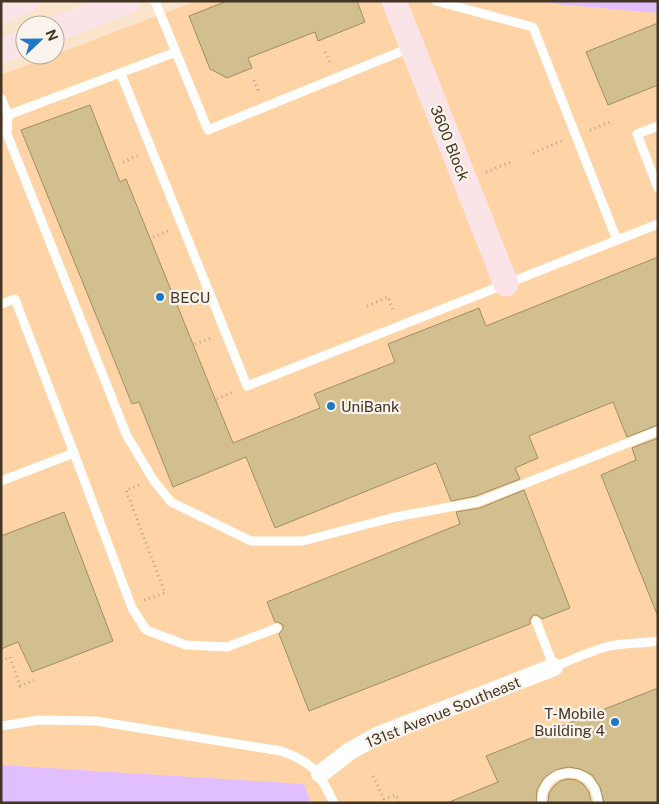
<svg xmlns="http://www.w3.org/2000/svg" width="659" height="804" font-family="'Public Sans',sans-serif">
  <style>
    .built { fill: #fed4a6 }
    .green { fill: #e1befd }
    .building { fill: #d1bf8f; stroke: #9f8e60 }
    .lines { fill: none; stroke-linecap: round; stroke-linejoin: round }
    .path { stroke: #b7a38e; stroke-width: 3; stroke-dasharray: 1 4; stroke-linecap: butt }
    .lane { stroke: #fff; stroke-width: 9 }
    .street { stroke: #fff; stroke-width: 18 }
    .secondary { stroke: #fbe4e7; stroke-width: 25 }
    .poi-dot { fill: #1d78c5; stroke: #fbf4ec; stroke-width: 2 }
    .labels { text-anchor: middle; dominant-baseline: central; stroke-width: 4.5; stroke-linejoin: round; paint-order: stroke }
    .street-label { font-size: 15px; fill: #433525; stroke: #fbf4ec }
    .poi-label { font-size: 15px; fill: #433525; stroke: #fbf4ec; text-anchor: start }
  </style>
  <rect width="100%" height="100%" fill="#fae4cc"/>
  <path class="built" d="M196,1H545L556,4L658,13V803H311L304,784L1,765V75Z"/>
  <path class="green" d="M547,1H658V13L556,4Z
    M1,765L304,784L311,803H1Z"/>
  <path class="building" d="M227,1H357L365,22L318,41L315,32L248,58L252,68L227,78L210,69L189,16Z
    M658,23V85L608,105L586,52Z
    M90,105L120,182L126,179L233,443L320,408L314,394L395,362L388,344L479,308L486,326L658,257V425L627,437L613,402L529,436L538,458L515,468L520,479L476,496L451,501L436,463L275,528L246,457L173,487L139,402L132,404L21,130Z
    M658,438V614H657L601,475L636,460L632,448Z
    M524,490L570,608L542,619L537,615H533L530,620V624L309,711L279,634L283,629V625L278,622H275L267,602L460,524L456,512L480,508Z
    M64,512L113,641L32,672L18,642L1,649V536Z
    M658,688V803H604L600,787L592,775L580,769L568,767L555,770L544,778L537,790L536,803H447L498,782L486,756Z
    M568,779L576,780L583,784L589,792L591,803H548L549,793L554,786L560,781Z"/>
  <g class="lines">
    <path class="path" d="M325,52L331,65
      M254,80L259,93
      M590,130L610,122
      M533,153L564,140
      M123,162L139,155
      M486,172L511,162
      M153,237L168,231
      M367,306L388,297L394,313
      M195,344L213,337
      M217,399L235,391
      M139,485L126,490L165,593L144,600
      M1,661L10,657L20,686L34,680
      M373,776L384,799L396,795L399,803"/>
    <path class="lane" d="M155,1L208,130L412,47
      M436,1L533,27L617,240
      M121,74L247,386L658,224
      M1,98L8,115L7,134L127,436L154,481L171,502L251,541H303L395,517L478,502L658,431
      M8,115L176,52
      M658,126L637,134L658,188
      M1,304L15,299L74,453
      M1,481L74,453L132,608L146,630L186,645L227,647L277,628
      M536,621L554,667C571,660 588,652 606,647C623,642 641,644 658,641
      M1,726L39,720L96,721L281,751C315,763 318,772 334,803
      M542,803C539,767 594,759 598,803"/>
    <path class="street" d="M320,774L350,751L377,736L554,667"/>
    <path class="secondary" d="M394,1L506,284
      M1,11L26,1
      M55,30L128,1
      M1,51L25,42"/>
  </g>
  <g class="poi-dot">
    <circle cx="160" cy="297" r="5"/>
    <circle cx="331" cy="406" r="5"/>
    <circle cx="615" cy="722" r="5"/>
  </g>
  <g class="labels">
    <g class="street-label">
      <text transform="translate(450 143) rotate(68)">3600 Block</text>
      <text transform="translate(443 712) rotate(-22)">131st Avenue Southeast</text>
    </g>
    <g class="poi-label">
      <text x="170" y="297">BECU</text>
      <text x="341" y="406">UniBank</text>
      <text x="605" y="713" text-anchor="end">T-Mobile<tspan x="605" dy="17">Building 4</tspan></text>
    </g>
  </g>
  <rect width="659" height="804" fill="none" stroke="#433525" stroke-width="5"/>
  <g transform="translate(40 40) rotate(68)"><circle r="24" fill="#fbf4ec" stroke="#b1a89c"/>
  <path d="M0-4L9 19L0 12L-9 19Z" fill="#1d78c5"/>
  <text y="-8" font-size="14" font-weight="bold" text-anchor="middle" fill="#433525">N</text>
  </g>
</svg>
